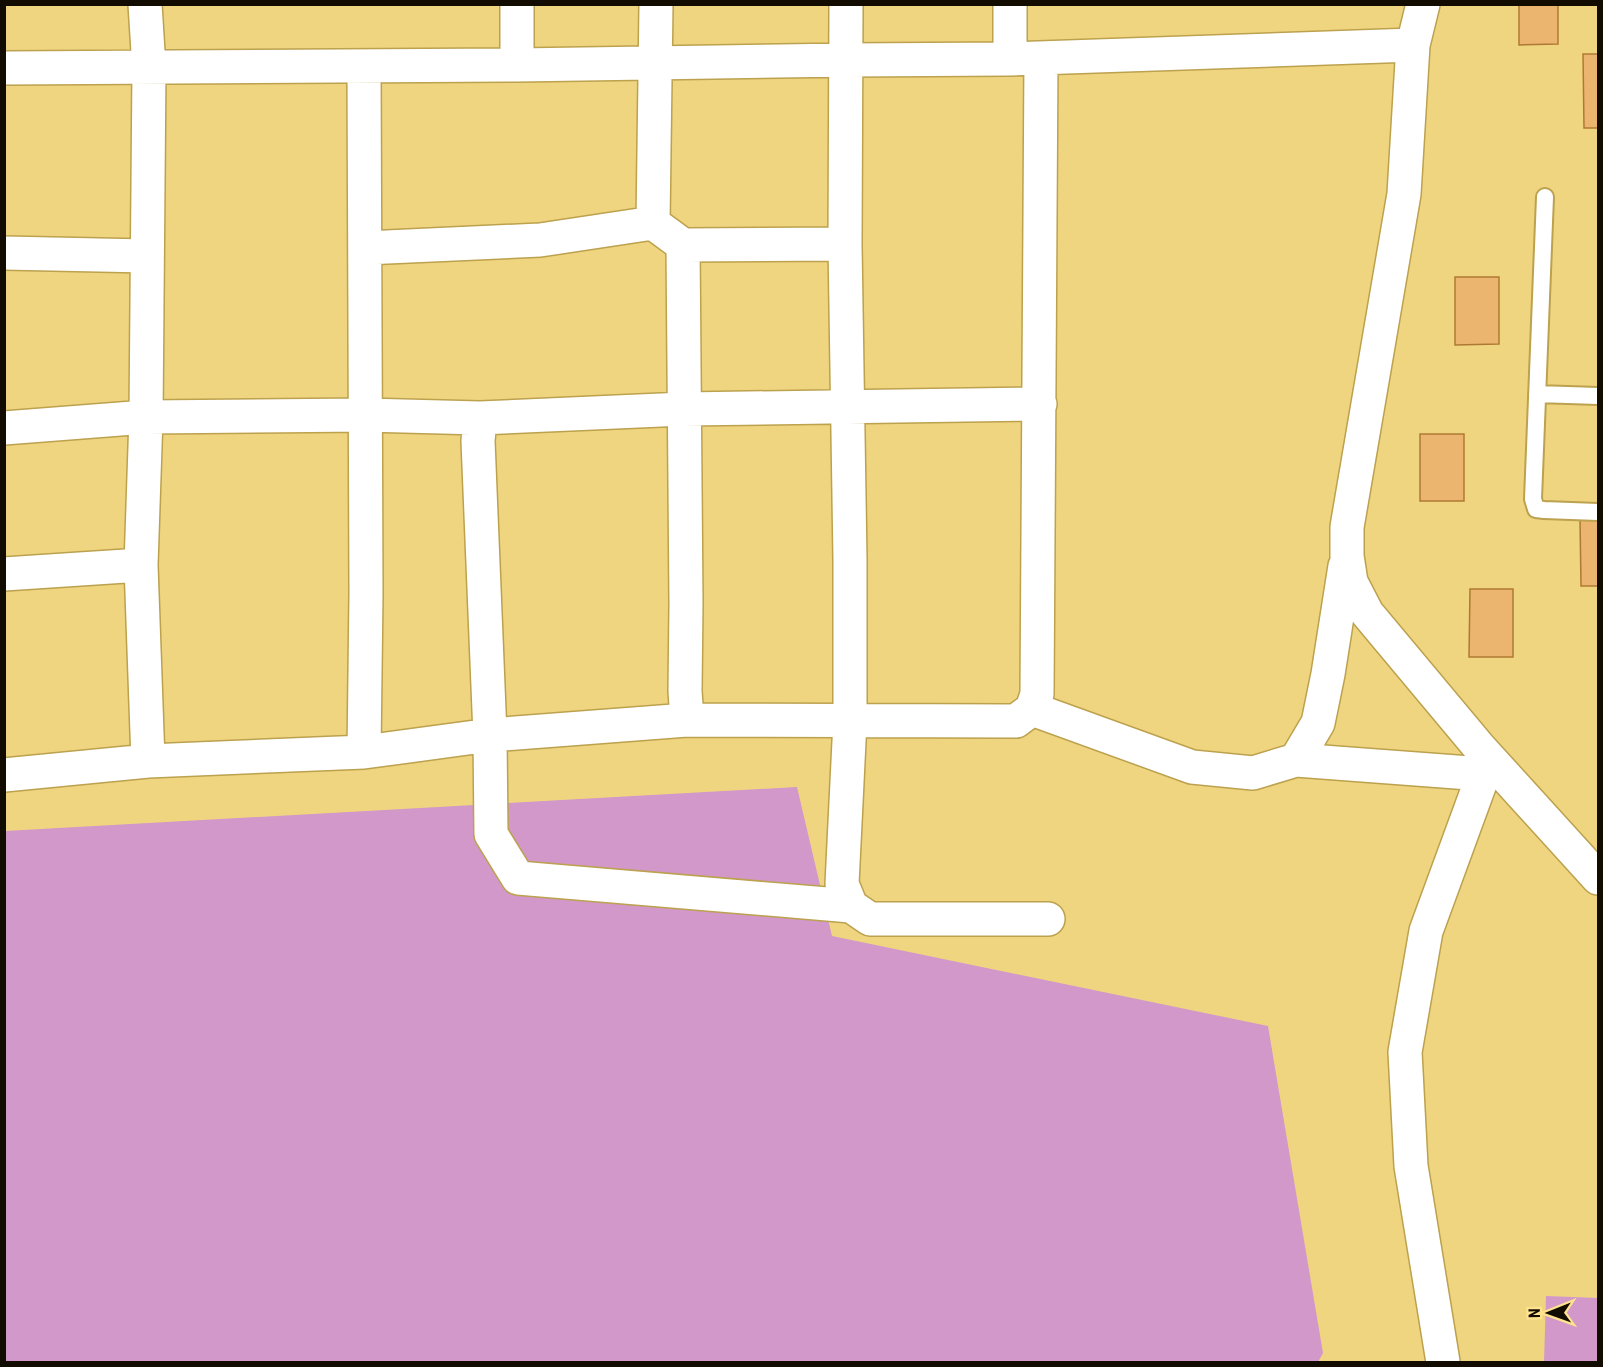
<svg xmlns="http://www.w3.org/2000/svg" width="1603" height="1367" font-family="'Roboto Condensed',sans-serif">
  <style>
    .green { fill: #d198c9 }
    .building { fill: #ebb46f; stroke: #ae7a33; stroke-width: 1.5 }
    .lines { fill: none; stroke-linecap: round; stroke-linejoin: round }
    .service-casing { stroke: #bca14e; stroke-width: 20 }
    .minor-casing { stroke: #bca14e; stroke-width: 36 }
    .service { stroke: #fff; stroke-width: 16 }
    .minor { stroke: #fff; stroke-width: 33 }
  </style>
  <rect width="100%" height="100%" fill="#f0d581"/>
  <path class="green" d="M797,787L832,936L1268,1026L1323,1353L1318,1362H5V831Z
    M1546,1296L1598,1298V1362H1544Z"/>
  <path class="building" d="M1519,4H1558V44L1519,45Z
    M1583,54H1598V128H1584Z
    M1455,277H1499V344L1455,345Z
    M1420,434H1464V501H1420Z
    M1580,519H1598V586H1581Z
    M1470,589H1513V657H1469Z"/>
  <g class="lines">
    <defs>
      <path id="service" d="M1545,197L1533,499L1536,509L1544,510L1598,512
        M1537,394L1598,396"/>
      <path id="minor" d="M145,4L149,68L146,417L141,565L148,761
        M846,4L845,244L850,560V721L842,884L851,906L870,919H1048
        M1010,4V59
        M1423,4L1413,45L1404,194L1347,527V556L1351,582L1367,613L1479,747L1598,878
        M517,65V4
        M364,66L366,594L364,752L490,735L687,720
        M4,68L517,65L847,60L1010,59L1413,45
        M653,223L656,4
        M683,245L845,244
        M365,248L540,240L653,223L683,245L686,604L685,691L687,720L1016,721L1032,709L1037,694L1041,58
        M4,253L147,256
        M4,428L146,417L365,415L480,418
        M4,574L141,565
        M1032,709L1192,767L1253,773L1296,760L1318,723L1328,674L1345,566
        M1296,760L1483,774
        M4,775L148,761L364,752
        M851,906L518,878L491,834L490,735L478,441L480,418L684,409L1040,404
        M1443,1362L1411,1166L1405,1052L1426,931L1489,759"/>
    </defs>
    <use href="#service" class="service-casing"/>
    <use href="#minor" class="minor-casing"/>
    <use href="#service" class="service"/>
    <use href="#minor" class="minor"/>
  </g>
  <rect width="1603" height="1367" fill="none" stroke="#120b00" stroke-width="12"/>
  <g transform="translate(1549 1313) rotate(269)" stroke="#fee28e" stroke-width="4.5" paint-order="stroke">
  <path d="M0-4.5L10 22L0 15L-10 22Z" fill="#120b00"/>
  <text y="-9" font-size="16" font-weight="bold" text-anchor="middle" fill="#120b00">N</text>
  </g>
</svg>
